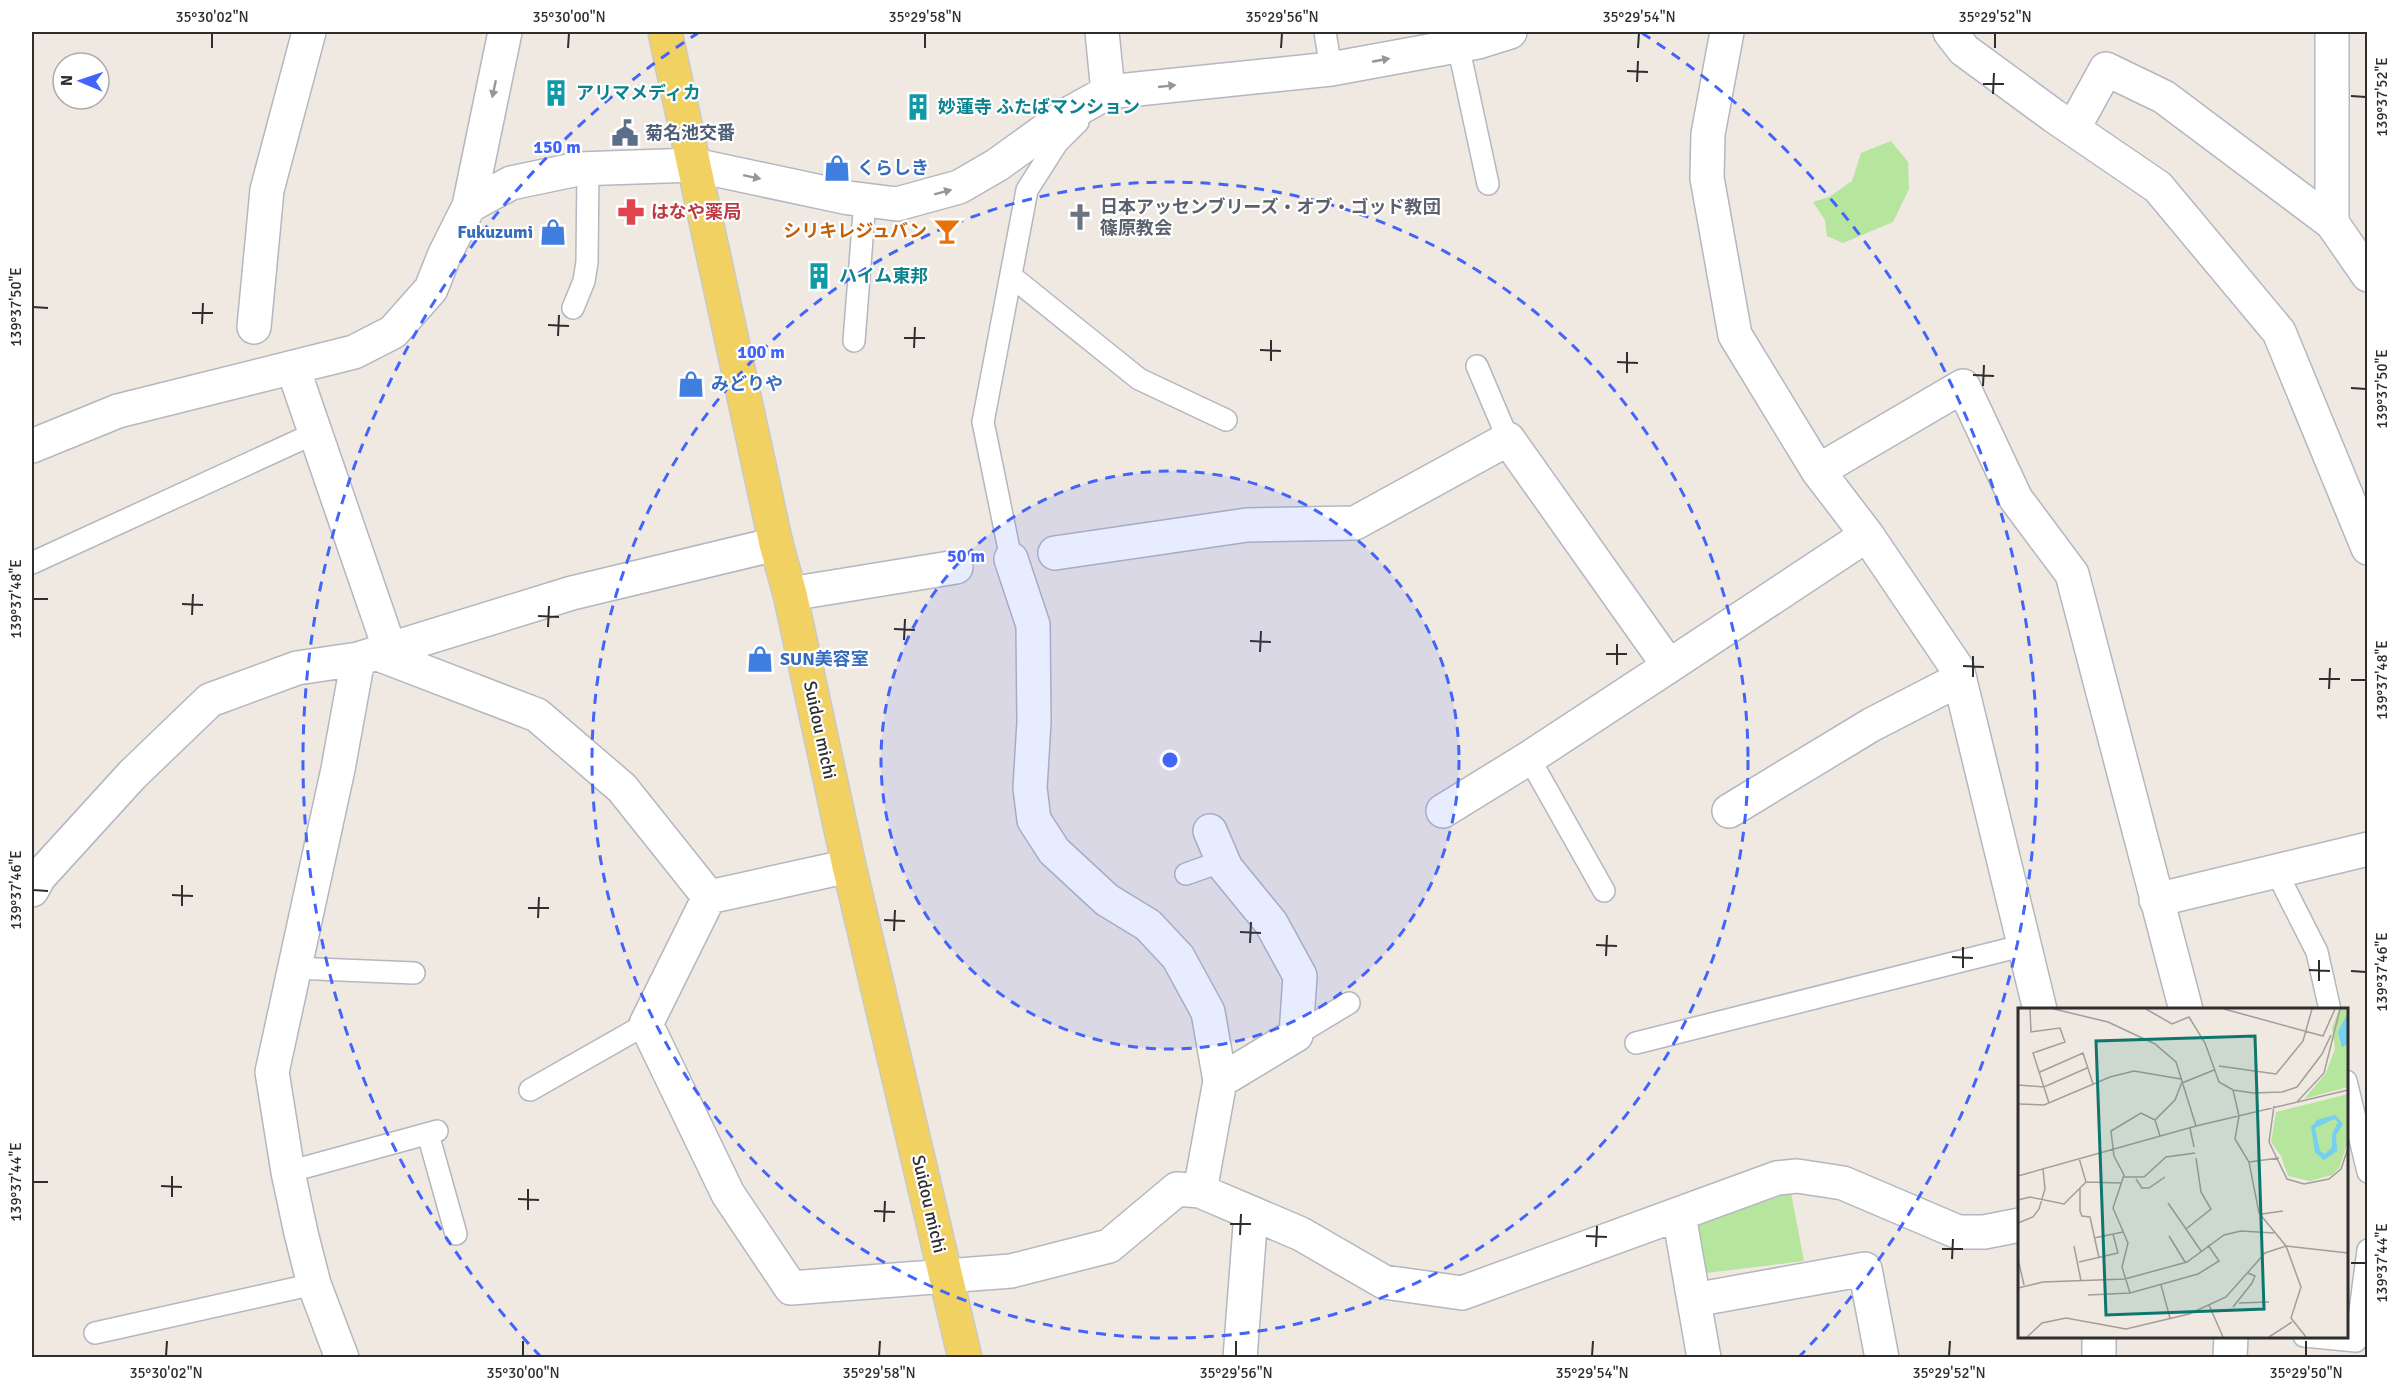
<svg xmlns="http://www.w3.org/2000/svg" width="2399" height="1389" font-family="Signika,'Noto Sans JP',sans-serif">
  <style>
    .green { fill: #b6e59e }
    .lines { fill: none; stroke-linecap: round; stroke-linejoin: round }
    .lane-casing { stroke: #b4b7c1; stroke-width: 24 }
    .street-casing { stroke: #b4b7c1; stroke-width: 36 }
    .primary-casing { stroke: #c9c9c9; stroke-width: 36 }
    .lane { stroke: #fff; stroke-width: 21 }
    .street { stroke: #fff; stroke-width: 33 }
    .primary { stroke: #f2d163; stroke-width: 33 }
    .oneway { fill: #969696 }
    .ticks { fill: none; stroke: #2e2e2e; stroke-width: 2 }
    .ring { fill: none; stroke: #4264fb; stroke-width: 3; stroke-dasharray: 10 8 }
    .labels { text-anchor: middle; dominant-baseline: central; stroke-width: 4.5; stroke-linejoin: round; paint-order: stroke }
    .culture-label { font-size: 18px; font-weight: bold; fill: #0d838f; stroke: #fff; text-anchor: start }
    .service-label { font-size: 18px; font-weight: bold; fill: #4e5e75; stroke: #fff; text-anchor: start }
    .shop-label { font-size: 18px; font-weight: bold; fill: #366cbe; stroke: #fff; text-anchor: start }
    .worship-label { font-size: 18px; font-weight: bold; fill: #5b616d; stroke: #fff; text-anchor: start }
    .health-label { font-size: 18px; font-weight: bold; fill: #be3a42; stroke: #fff; text-anchor: start }
    .food-label { font-size: 18px; font-weight: bold; fill: #c56008; stroke: #fff; text-anchor: end }
    .street-label { font-size: 18px; fill: #2e2e2e; stroke: #fff }
    .inset-road { fill: none; stroke: #a29e99; stroke-width: 1.5 }
    .view { fill: #0f766e; fill-opacity: 0.15; stroke: #0f766e; stroke-width: 3 }
    .inset-edge { fill: none; stroke: #2e2e2e; stroke-width: 3 }
    .centre { fill: #4264fb; stroke: #fff; stroke-width: 3 }
    .ring-label { font-size: 18px; text-anchor: middle; font-weight: bold; fill: #4264fb; stroke: #fff; stroke-width: 4.5; stroke-linejoin: round; paint-order: stroke }
    .neatline { fill: none; stroke: #2e2e2e; stroke-width: 2 }
    .ticks-label { font-size: 15px; text-anchor: middle; fill: #2e2e2e }
  </style>
  <rect width="100%" height="100%" fill="#efe9e1"/>
  <path class="green" d="M1891,141L1908,162L1909,189L1893,222L1843,243L1827,236L1825,220L1813,202L1829,197L1852,181L1861,153Z
    M1791,1193L1804,1261L1706,1273L1696,1221Z"/>
  <g class="lines">
    <defs>
      <path id="lane" d="M1325,32L1331,69
        M1458,45L1488,184
        M1011,276L1139,379L1226,420
        M573,308L584,281L587,262L588,169
        M854,341L865,200
        M1477,366L1508,439
        M1011,559L983,422L1027,190L1057,143L1078,122
        M32,563L315,433
        M1529,758L1604,891
        M2276,871L2317,952L2330,1010
        M1186,874L1223,861
        M293,968L414,973
        M1296,1035L1349,1003
        M1636,1043L2025,945
        M2346,1081L2368,1172
        M530,1090L646,1024
        M428,1134L456,1234
        M288,1172L437,1131
        M95,1333L314,1284
        M2304,1336L2356,1341L2368,1250"/>
      <path id="street" d="M1102,32L1108,92
        M1727,32L1708,134L1707,178L1735,335L1818,471L1867,535L1957,668L2040,1010
        M1950,32L1964,50L2054,116L2158,187L2279,332L2368,548
        M2332,32V223
        M2073,129L2106,69L2164,97L2332,223L2368,275
        M469,206L511,183L578,169L694,165L849,198L897,204L959,187L997,165L1065,116L1108,92L1331,69L1478,42L1510,32
        M254,327L267,190L309,32
        M293,368L390,650
        M32,446L118,411L354,352L393,332L431,289L444,256L469,206L505,32
        M1818,471L1963,386L2016,499L2072,574L2186,1010
        M1055,553L1247,525L1355,523L1508,439L1669,666L1529,758L1443,811
        M1011,559L1033,625L1034,722L1030,788L1034,820L1054,851L1107,900L1148,925L1178,957L1208,1012L1220,1081L1200,1191
        M790,594L956,567
        M378,654L537,715L622,788L709,897L849,866
        M1669,666L1867,535
        M1729,811L1871,725L1960,679
        M1210,831L1226,868L1271,923L1300,976L1296,1035L1220,1081
        M32,890L39,877L132,775L210,700L297,668L358,659L572,593L776,544
        M709,897L646,1024L728,1194L791,1288L1011,1271L1109,1246L1177,1189L1200,1191L1301,1234L1384,1282L1462,1293L1777,1178L1797,1176L1843,1183L1958,1232H1984L2020,1225
        M2156,900L2368,849
        M1679,1215L1704,1358
        M1694,1300L1865,1269L1882,1358
        M342,1358L314,1284L301,1233L288,1172L272,1072L338,769L358,659
        M1240,1358L1251,1213
        M2099,1358V1336
        M2230,1358L2231,1336"/>
      <path id="primary" d="M665,32L776,544L790,594L849,866L965,1358"/>
    </defs>
    <use href="#lane" class="lane-casing"/>
    <use href="#street" class="street-casing"/>
    <use href="#primary" class="primary-casing"/>
    <use href="#lane" class="lane"/>
    <use href="#street" class="street"/>
    <use href="#primary" class="primary"/>
  </g>
  <defs><path id="oneway-solid" d="M-6-.8H1V-3.2L6.5 0L1 3.2V.8H-6Z" transform="scale(1.5)"/></defs>
  <g class="oneway">
    <use href="#oneway-solid" transform="translate(1381 60) rotate(-11)"/>
    <use href="#oneway-solid" transform="translate(1167 86) rotate(-6)"/>
    <use href="#oneway-solid" transform="translate(494 89) rotate(102)"/>
    <use href="#oneway-solid" transform="translate(752 177) rotate(12)"/>
    <use href="#oneway-solid" transform="translate(943 192) rotate(-15)"/>
  </g>
  <path class="ticks" d="M212,48V33M568,48L569,33M925,48V33M1281,48L1282,33M1638,48L1639,33M1995,48V33M1627,71L1648,72M1637,82L1638,61M1983,84H2004M1993,94L1994,73M2351,96L2366,97M33,307L48,308M192,313H213M202,324L203,303M548,325L569,326M558,336L559,315M904,338H925M914,348L915,327M1260,350L1281,351M1271,361V340M1617,362L1638,363M1627,373V352M1973,375L1994,376M1983,386L1984,365M2351,388L2366,389M33,599H48M182,604L203,605M192,615L193,594M538,616L559,617M548,627L549,606M894,629L915,630M904,640L905,619M1250,641L1271,642M1260,652L1261,631M1606,654H1627M1617,665V644M1963,666L1984,667M1973,677V656M2319,679H2340M2351,680H2366M2329,689L2330,668M33,890L48,891M172,895L193,896M182,906V885M528,908H549M538,918L539,897M884,920L905,921M894,931L895,910M1240,932L1261,933M1250,943L1251,922M1596,945L1617,946M1606,956L1607,935M1952,957L1973,958M1963,968V947M2309,970L2330,971M2351,971L2366,972M2319,981V960M33,1182H48M161,1186L182,1187M172,1197V1176M518,1199L539,1200M528,1210V1189M874,1211L895,1212M884,1222L885,1201M1230,1224H1251M1240,1235L1241,1214M1586,1236L1607,1237M1596,1247L1597,1226M1942,1249H1963M1952,1259L1953,1239M2351,1263H2366M166,1356L167,1341M523,1356V1341M879,1356L880,1341M1236,1356V1341M1592,1356L1593,1341M1949,1356L1950,1341M2306,1356V1341"/>
  <circle cx="1170" cy="760" r="289" fill="#4264fb" fill-opacity=".12"/>
  <g class="ring">
    <circle cx="1170" cy="760" r="289"/>
    <circle cx="1170" cy="760" r="578"/>
    <path d="M541 1357A867 867 0 0 1 698 33M1642 33A867 867 0 0 1 1799 1357"/>
  </g>
  <defs>
    <symbol id="building-bare" viewBox="-9 -9 18 18"><path d="M-4-6H4V6H1V3H-1V6H-4ZM-2.5-4.3h1.7v1.8h-1.7ZM.8-4.3h1.7v1.8H.8ZM-2.5-1h1.7V.8h-1.7ZM.8-1h1.7V.8H.8Z" fill="#0f9aa8" stroke="#fff" stroke-width="2.5" paint-order="stroke"/></symbol>
    <symbol id="civic-bare" viewBox="-9 -9 18 18"><path d="M-.6-6.5H3V-4.5H.6V-3L4-1V1h2V6H-6V1h2V-1L-.6-3ZM-1.2 2.5V6h2.4V2.5Z" fill="#5c6f8a" stroke="#fff" stroke-width="2.5" paint-order="stroke"/></symbol>
    <symbol id="shop-bare" viewBox="-9 -9 18 18"><path d="M-5-2.5h2.3a2.7 3.5 0 0 1 5.4 0H5L5.5 6h-11ZM-1.5-2.5h3a1.5 2.3 0 0 0-3 0Z" fill="#3f7fe0" stroke="#fff" stroke-width="2.5" paint-order="stroke"/></symbol>
    <symbol id="pharmacy-bare" viewBox="-9 -9 18 18"><path d="M-2-6h4v4h4v4h-4v4h-4v-4h-4v-4h4Z" fill="#e0444e" stroke="#fff" stroke-width="2.5" paint-order="stroke"/></symbol>
    <symbol id="church-bare" viewBox="-9 -9 18 18"><path d="M-1.2-6h2.4v3.5h3.3v2.4h-3.3V6h-2.4V-.1h-3.3v-2.4h3.3Z" fill="#6b7280" stroke="#fff" stroke-width="2.5" paint-order="stroke"/></symbol>
    <symbol id="bar-bare" viewBox="-9 -9 18 18"><path d="M-6-5H6L.8 .8V4.5H3.5V6h-7V4.5H-.8V.8Z" fill="#e8710a" stroke="#fff" stroke-width="2.5" paint-order="stroke"/></symbol>
  </defs>
  <g fill-rule="evenodd">
    <use href="#building-bare" x="537" y="74" width="38" height="38"/>
    <use href="#building-bare" x="899" y="88" width="38" height="38"/>
    <use href="#civic-bare" x="606" y="114" width="38" height="38"/>
    <use href="#shop-bare" x="818" y="149" width="38" height="38"/>
    <use href="#pharmacy-bare" x="612" y="193" width="38" height="38"/>
    <use href="#church-bare" x="1061" y="198" width="38" height="38"/>
    <use href="#bar-bare" x="928" y="212" width="38" height="38"/>
    <use href="#shop-bare" x="534" y="213" width="38" height="38"/>
    <use href="#building-bare" x="800" y="257" width="38" height="38"/>
    <use href="#shop-bare" x="672" y="365" width="38" height="38"/>
    <use href="#shop-bare" x="741" y="640" width="38" height="38"/>
  </g>
  <g class="labels">
    <g class="culture-label">
      <text x="576" y="93">アリマメディカ</text>
      <text x="938" y="107">妙蓮寺 ふたばマンション</text>
      <text x="839" y="276">ハイム東邦</text>
    </g>
    <g class="service-label">
      <text x="645" y="133">菊名池交番</text>
    </g>
    <g class="shop-label">
      <text x="857" y="168">くらしき</text>
      <text x="533" y="232" text-anchor="end">Fukuzumi</text>
      <text x="711" y="384">みどりや</text>
      <text x="780" y="659">SUN美容室</text>
    </g>
    <g class="worship-label">
      <text x="1100" y="207">日本アッセンブリーズ・オブ・ゴッド教団<tspan x="1100" dy="21">篠原教会</tspan></text>
    </g>
    <g class="health-label">
      <text x="651" y="212">はなや薬局</text>
    </g>
    <g class="food-label">
      <text x="927" y="231">シリキレジュバン</text>
    </g>
    <g class="street-label">
      <text transform="translate(820 730) rotate(78)">Suidou michi</text>
      <text transform="translate(929 1204) rotate(77)">Suidou michi</text>
    </g>
  </g>
  <g transform="translate(2018 1008)">
    <rect width="330" height="330" fill="#efe9e1"/>
    <path d="M321,1H330V79L286,91L308,65L317,41L314,20ZM330,86V134L321,160L314,167L292,173L270,168L263,148L253,134L258,104Z" fill="#b6e59e"/>
    <path d="M330,4V36L324,39L320,24ZM317,107L325,116L318,127L319,143L306,152L297,144L293,119L299,112ZM316,111L320,114L314,126V139L307,146L302,143L297,120Z" fill="#75cff0" fill-rule="evenodd"/>
    <path class="inset-road" d="M12,1L13,24L42,20L47,34L15,45L31,95M36,1L90,14L137,36L158,54L178,118M128,1L154,16L171,9L187,35L201,74L215,82L235,85L264,84L279,79L304,46L313,27M206,1L305,28L317,1M201,58L258,66L285,33L294,1M22,64L65,45L75,76M164,75L196,62M0,77L26,79L69,60M215,82L221,108L217,131L231,154L241,205L268,238L283,279L273,310L288,329M279,94L306,65L322,1M0,96L26,97L92,69L116,63L163,71M256,98L251,134L269,171L286,176L311,171L323,161L330,140M172,120L176,139M142,128L137,112L157,92L164,74M231,154L261,150M0,168L178,118L330,82M106,169H126L148,149L177,145M118,171L124,180H131L147,169M68,174L104,175M62,181V203L64,208L72,209L81,250M0,192L12,189L46,196L68,174L61,150M150,195L168,221L193,201L183,184L178,150M244,206L265,203M0,215L15,209L21,201L27,181L25,161M168,221L183,243M151,228L167,254M76,230L105,224M56,238L63,273M0,251L6,277M61,254L100,245L95,226M143,277L152,310M0,280L25,274L107,271L169,254L206,227L223,223L256,225M112,285L104,259L110,235L95,200L106,167L96,148L93,123L123,105L137,112M70,287L112,285L180,266L201,253L190,237M221,295L251,294M191,297L205,329M215,299L234,275L237,268L230,265M9,329L24,315L48,310L108,321L171,306L208,289L247,245L268,238L330,245M251,329L274,314"/>
    <path class="view" d="M237,28L246,301L88,307L78,33Z"/>
    <rect width="330" height="330" class="inset-edge"/>
  </g>
  <circle cx="1170" cy="760" r="9" class="centre"/>
  <g class="ring-label">
    <text x="557" y="153">150 m</text>
    <text x="761" y="358">100 m</text>
    <text x="966" y="562">50 m</text>
  </g>
  <rect width="2399" height="1389" fill="none" stroke="#ffffff" stroke-width="66"/>
  <g transform="translate(81 81) rotate(272)"><circle r="28" fill="#ffffff" stroke="#ababab" stroke-width="1.5"/>
  <path d="M0-4.5L10 22L0 15L-10 22Z" fill="#4264fb"/>
  <text y="-9" font-size="16" font-weight="bold" text-anchor="middle" fill="#2e2e2e">N</text>
  </g>
  <rect x="33" y="33" width="2333" height="1323" class="neatline"/>
  <g class="ticks-label">
    <text x="212" y="22">35°30'02"N</text>
    <text x="569" y="22">35°30'00"N</text>
    <text x="925" y="22">35°29'58"N</text>
    <text x="1282" y="22">35°29'56"N</text>
    <text x="1639" y="22">35°29'54"N</text>
    <text x="1995" y="22">35°29'52"N</text>
    <text transform="translate(2382 97) rotate(-90)" y="5">139°37'52"E</text>
    <text transform="translate(16 307) rotate(-90)" y="5">139°37'50"E</text>
    <text transform="translate(2382 389) rotate(-90)" y="5">139°37'50"E</text>
    <text transform="translate(16 599) rotate(-90)" y="5">139°37'48"E</text>
    <text transform="translate(2382 680) rotate(-90)" y="5">139°37'48"E</text>
    <text transform="translate(16 890) rotate(-90)" y="5">139°37'46"E</text>
    <text transform="translate(2382 972) rotate(-90)" y="5">139°37'46"E</text>
    <text transform="translate(16 1182) rotate(-90)" y="5">139°37'44"E</text>
    <text transform="translate(2382 1263) rotate(-90)" y="5">139°37'44"E</text>
    <text x="166" y="1378">35°30'02"N</text>
    <text x="523" y="1378">35°30'00"N</text>
    <text x="879" y="1378">35°29'58"N</text>
    <text x="1236" y="1378">35°29'56"N</text>
    <text x="1592" y="1378">35°29'54"N</text>
    <text x="1949" y="1378">35°29'52"N</text>
    <text x="2306" y="1378">35°29'50"N</text>
  </g>
</svg>
